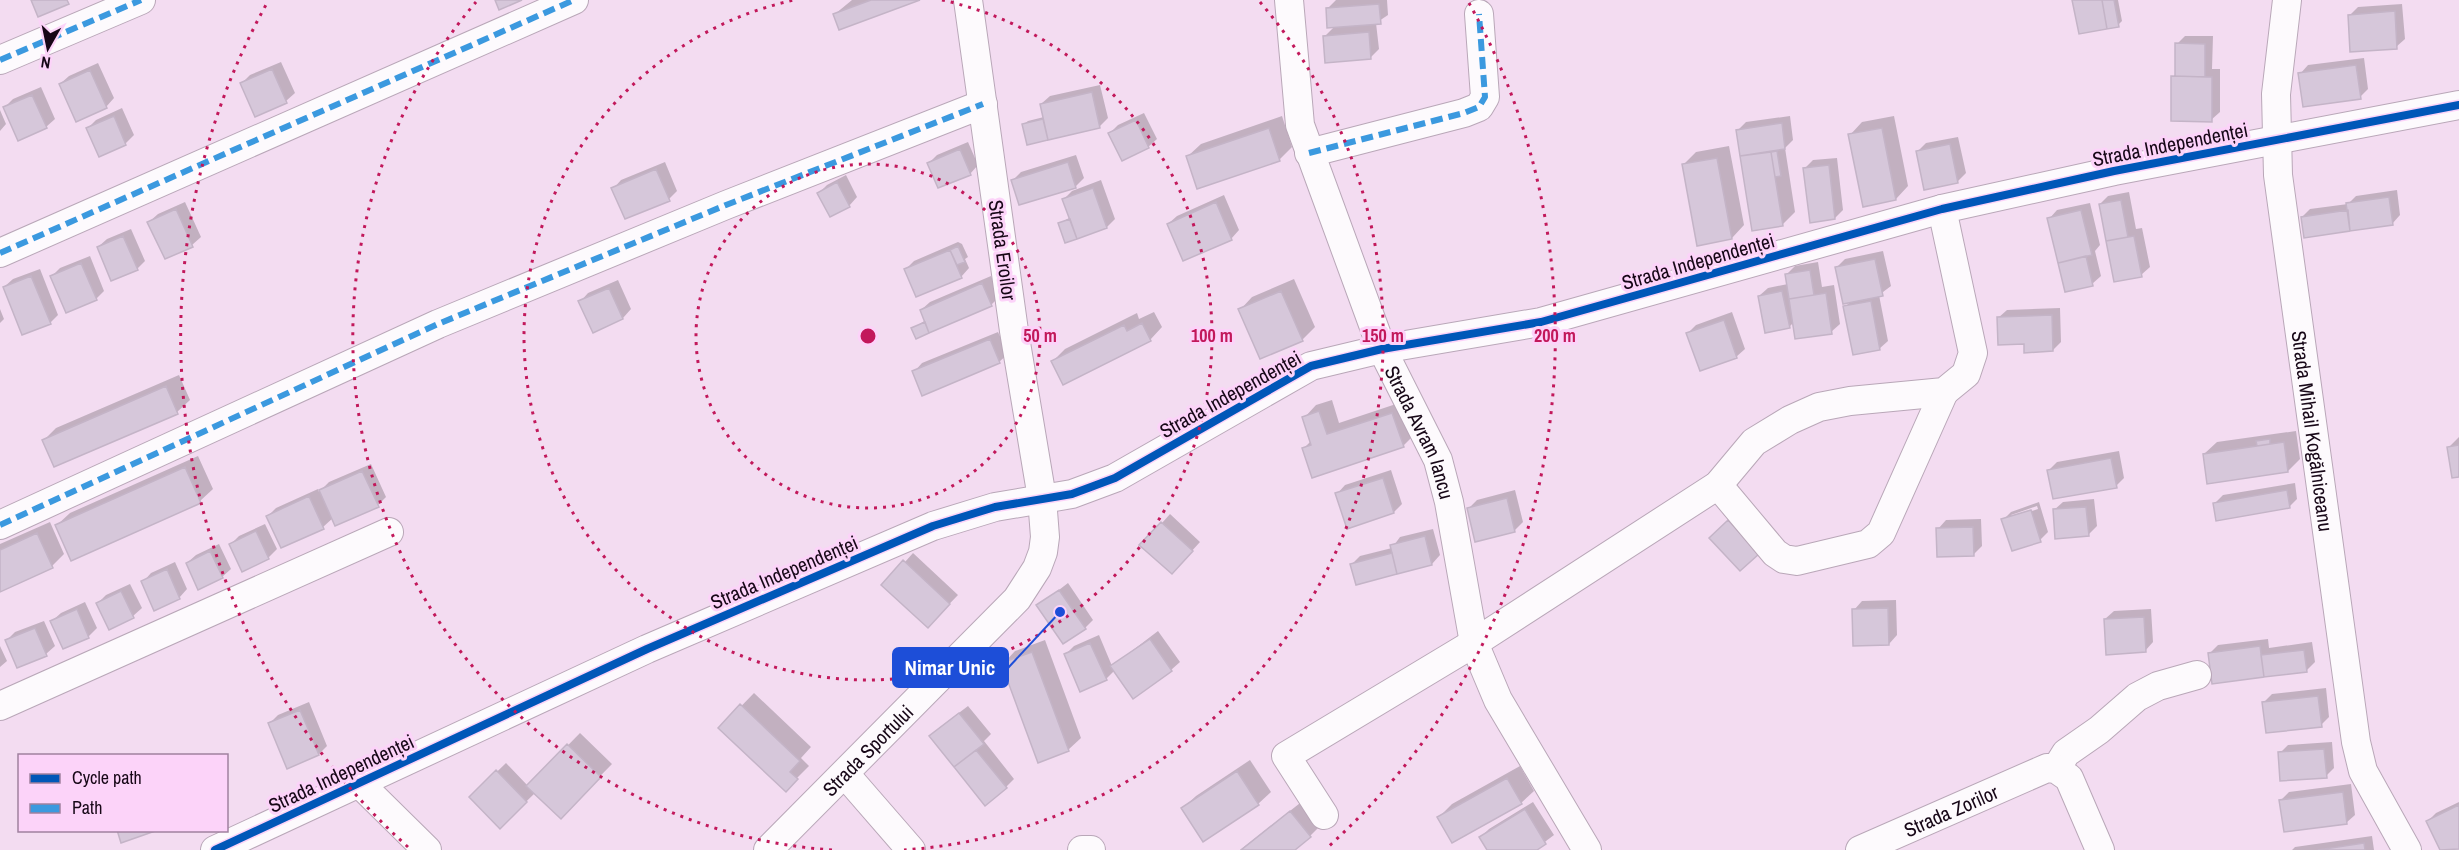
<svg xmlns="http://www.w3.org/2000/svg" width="2459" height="850" font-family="'Archivo Narrow',sans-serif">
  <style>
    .shadow { fill: #0003; fill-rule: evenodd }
    .building { fill: #d6c7da; stroke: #c4b4c7; stroke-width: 1.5 }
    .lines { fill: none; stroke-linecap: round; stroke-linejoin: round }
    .minor-casing { stroke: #b9a7b8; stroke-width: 30 }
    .minor { stroke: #fdfafd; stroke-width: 28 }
    .quiet { stroke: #3b99df; stroke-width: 6; stroke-dasharray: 12 6; stroke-linecap: butt }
    .cycleway-casing { stroke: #fcd3f9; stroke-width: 11 }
    .cycleway { stroke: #0057b8; stroke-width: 8 }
    .ring { fill: none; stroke: #c2185b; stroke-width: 3; stroke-dasharray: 3 6 }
    .labels { text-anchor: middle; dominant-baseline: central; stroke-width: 6; stroke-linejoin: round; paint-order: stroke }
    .street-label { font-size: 20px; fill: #170717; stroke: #fcd3f9 }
    .centre { fill: #c2185b; stroke: #fcd3f9; stroke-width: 3 }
    .ring-label { font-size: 18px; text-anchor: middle; font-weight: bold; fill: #c2185b; stroke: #fcd3f9; stroke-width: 6; stroke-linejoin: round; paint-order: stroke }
    .leader { fill: none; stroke: #1d4ed8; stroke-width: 2 }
    .callout-dot { fill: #1d4ed8; stroke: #fcd3f9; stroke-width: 2 }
    .callout { fill: #1d4ed8; stroke: #1d4ed8; stroke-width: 2 }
    .callout-label { font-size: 21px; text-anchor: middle; font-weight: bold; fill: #fff }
  </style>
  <rect width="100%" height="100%" fill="#f3dcf1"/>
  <path class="shadow" d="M852,0H915L835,14Z
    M1336,0H1387L1388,15L1376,23L1379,49L1370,58L1324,37L1335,26L1327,9Z
    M2074,0H2118L2122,21L2118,25Z
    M2402,4L2405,39L2396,47L2350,15L2358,7Z
    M2185,36H2213L2212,69H2220V112L2211,120L2173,77L2176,74L2177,44Z
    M2364,58L2368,89L2360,97L2300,74L2308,65Z
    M281,62L295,93L286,101L242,83L250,75Z
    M98,63L114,98L106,107L60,84L69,76Z
    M1100,85L1108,118L1099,127L1047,139L1024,124L1028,121L1044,117L1041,104L1050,96Z
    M41,87L55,119L46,127L5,107L13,99Z
    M122,108L134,135L126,143L100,155L88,128L96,120Z
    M0,110L6,124L0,131Z
    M1144,113L1157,139L1148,147L1110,133L1118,125Z
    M1282,116L1292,147L1280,159L1198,187L1188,156L1201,144Z
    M1790,116L1793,140L1785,148L1795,212L1782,225L1753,230L1737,131L1746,122Z
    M1894,116L1908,186L1896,199L1850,135L1862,122Z
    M1958,137L1966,173L1957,182L1918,151L1926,143Z
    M968,142L978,165L970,174L929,163L937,155Z
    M1729,146L1744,225L1732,238L1683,165L1696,152Z
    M1076,155L1084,178L1075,187L1013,180L1021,172Z
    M1837,158L1843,210L1835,218L1804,169L1813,160Z
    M665,162L677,191L669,199L613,189L621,180Z
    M846,175L857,197L849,206L819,193L827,185Z
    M1101,180L1115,219L1107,227L1060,223L1071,217L1064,199L1072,191Z
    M2397,190L2400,215L2392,224L2302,217L2310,209L2348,204L2356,196Z
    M2129,192L2136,229L2142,228L2150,267L2141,275L2115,280L2100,204L2108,196Z
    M1224,195L1239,230L1231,239L1168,224L1177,216Z
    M185,202L201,237L192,245L165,257L149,222L158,214Z
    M2090,203L2100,245L2095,251L2101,276L2092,284L2049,219L2057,210Z
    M131,229L145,261L137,269L98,247L107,239Z
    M958,242L962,244L968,257L965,259L969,268L961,277L906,269L914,261Z
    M1883,251L1891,286L1879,295L1888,341L1879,349L1845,307L1851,301L1837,267L1845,259Z
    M90,256L104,291L96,299L52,276L60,268Z
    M1818,262L1822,287L1834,285L1840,324L1831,332L1794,322L1789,327L1759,296L1768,288L1788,284L1787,274L1795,266Z
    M40,269L58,315L50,323L4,287L13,279Z
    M991,276L1000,296L991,305L913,328L926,320L921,310L930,302Z
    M1294,279L1315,327L1302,340L1240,310L1252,297Z
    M618,280L631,309L623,318L593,331L580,302L588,293Z
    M2060,308L2061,342L2053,350L2026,342L1998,318L2007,310Z
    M0,309L4,319L0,323Z
    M1154,312L1162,327L1150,340L1053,361L1065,349L1137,313L1139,319Z
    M1732,312L1745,349L1736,357L1688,333L1696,325Z
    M998,332L1008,354L999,362L914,372L922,363Z
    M179,375L190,400L177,412L55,465L44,440L56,428Z
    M1332,400L1339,423L1405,401L1416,433L1403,446L1304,448L1311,441L1304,418L1316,405Z
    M2296,431L2300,459L2288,471L2204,454L2217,442Z
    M2459,437V475L2448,448Z
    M2119,451L2124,478L2116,486L2049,470L2057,462Z
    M198,456L213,489L200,501L72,559L57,525L70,513Z
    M371,464L386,497L378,505L333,518L323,527L281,546L268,516L276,508L318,489L319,492L329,482Z
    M1391,470L1402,504L1394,512L1337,494L1345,485Z
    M2295,483L2297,499L2289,507L2214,504L2223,495Z
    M1515,490L1523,522L1515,530L1468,509L1477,500Z
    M2094,499L2097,526L2088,535L2054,510L2063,502Z
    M2039,502L2048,532L2040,540L2003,520L2011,512ZM2037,506L2038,509L2011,518V515Z
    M1170,514L1200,542L1180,564L1162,523Z
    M1981,519L1982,546L1974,554L1938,529L1946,520Z
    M50,522L64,554L52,566L0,590V544Z
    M265,524L277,549L268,558L231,544L239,536Z
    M1433,529L1440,555L1432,564H1352L1360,556L1392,548L1400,537Z
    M219,544L231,569L222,577L187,563L196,555Z
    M913,553L958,595L928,626L905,562Z
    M175,562L187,589L179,598L143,582L151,573Z
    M1068,583L1093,620L1085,628L1038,606Z
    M130,584L142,608L133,616L109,628L98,603L106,595Z
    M1896,600L1897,635L1889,644L1854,610L1862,601Z
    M85,602L97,628L89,636L64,647L52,621L61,613Z
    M2151,609L2153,642L2145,651L2105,619L2114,611Z
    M44,621L55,646L46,654L7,640L15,632Z
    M1158,631L1180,662L1171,670H1115L1106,679L1066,654L1074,646L1099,635L1112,666Z
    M2268,639L2269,648L2312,642L2315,662L2307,670L2210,653L2218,645Z
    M1045,640L1081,738L1068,750L1003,664L1015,651Z
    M0,646L7,661L0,667Z
    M2326,688L2329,717L2321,725L2263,703L2272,694Z
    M754,693L811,747L801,758L809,766L785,790L720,728Z
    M309,702L327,746L319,754L288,767L270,723L278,715Z
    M968,706L991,734L984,741L1014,779L1006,787L939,728Z
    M580,733L612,764L560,817L535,793L500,827L471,797L506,763L528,786Z
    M2332,742L2334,768L2326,776L2280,753L2288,745Z
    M1250,760L1271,792L1258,804L1204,840L1183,808L1196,796Z
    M1520,766L1534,791L1521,803L1453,841L1439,817L1452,804Z
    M2351,784L2355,815L2346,823L2281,800L2289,792Z
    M1304,800L1322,824L1310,836L1292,850H1240Z
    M1533,802L1554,835L1534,850H1489L1481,837L1489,829Z
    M2459,802V847L2442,850L2428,821L2436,813Z
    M2372,836L2374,850H2292L2295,847Z"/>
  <path class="building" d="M31,0H67L69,4L38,17Z
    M495,0H522L499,10Z
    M871,0H920L839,30L833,14Z
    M2072,0H2102L2107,29L2079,34Z
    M2102,0H2114L2119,27L2107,29Z
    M1379,4L1381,24L1327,28L1326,8Z
    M2395,11L2397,49L2350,52L2348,15Z
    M1369,32L1371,59L1325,63L1323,36Z
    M2175,43L2205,44V77L2175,76Z
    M2356,65L2361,99L2303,107L2298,73Z
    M272,69L287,103L255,117L240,83Z
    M90,70L107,108L76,122L59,84Z
    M2171,76L2212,77V122L2171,121Z
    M1092,92L1100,128L1048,140L1040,104Z
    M32,95L47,128L18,141L3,107Z
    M114,116L126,145L99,157L86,128Z
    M1043,119L1048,140L1027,145L1022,124Z
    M1136,120L1149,148L1122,161L1108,133Z
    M1782,123L1785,149L1740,156L1736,130Z
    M1269,128L1280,161L1197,189L1186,156Z
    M1882,128L1896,200L1863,207L1848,134Z
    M1950,144L1958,183L1924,190L1916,151Z
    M960,149L971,175L938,188L927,163Z
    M1777,151L1781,176L1775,177L1771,152Z
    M1771,152L1783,226L1752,231L1740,156Z
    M1717,158L1732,239L1697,246L1682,164Z
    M1068,162L1076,188L1019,205L1011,180Z
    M1829,165L1835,219L1810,223L1803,168Z
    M656,169L670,201L625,219L611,188Z
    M837,182L850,207L830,217L817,193Z
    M1093,188L1107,228L1077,239L1062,199Z
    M2389,197L2393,225L2350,231L2346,203Z
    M2121,200L2128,237L2106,241L2099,204Z
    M1216,202L1232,240L1183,261L1167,224Z
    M176,209L193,247L165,259L147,222Z
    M2081,210L2092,255L2058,263L2047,218Z
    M2348,210L2350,231L2304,238L2301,217Z
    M1070,219L1077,239L1065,243L1058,223Z
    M123,236L138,270L111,281L97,247Z
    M2134,236L2142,277L2114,282L2106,241Z
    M958,246L965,262L957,265L950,250Z
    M950,250L962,278L916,297L904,269Z
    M2086,256L2093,286L2065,292L2058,263Z
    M1875,259L1883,296L1843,304L1835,267Z
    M81,263L97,300L66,313L50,276Z
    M1810,270L1814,295L1789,299L1785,274Z
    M31,276L51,324L22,335L3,287Z
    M982,283L992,306L929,333L920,310Z
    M609,288L623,319L593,333L578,301Z
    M1281,291L1303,341L1260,359L1238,309Z
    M1782,291L1790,328L1765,333L1758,296Z
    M1826,293L1832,334L1795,339L1789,299Z
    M1871,301L1880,350L1853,355L1843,306Z
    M2052,315L2053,351L2024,353V344L1998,345L1997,317Z
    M1724,320L1737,358L1700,371L1686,333Z
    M925,322L929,333L916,339L911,328Z
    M1142,323L1151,341L1063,385L1051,361L1124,325L1127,331Z
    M990,339L1000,363L922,396L912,371Z
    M166,386L178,414L54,467L42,440Z
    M1319,411L1327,434L1392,413L1404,447L1312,478L1302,448L1311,445L1302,417Z
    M2270,439V444L2257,446L2256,441Z
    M2284,442L2288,472L2207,484L2203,454Z
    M2459,445V477L2452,478L2447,447Z
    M2111,458L2117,488L2053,499L2047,470Z
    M185,467L201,503L71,561L55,525Z
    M362,471L379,507L335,526L319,490Z
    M1383,478L1394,513L1347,529L1335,493Z
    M2287,490L2290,508L2216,521L2213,503Z
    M309,496L324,529L281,548L266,516Z
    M1507,498L1515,532L1475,542L1467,508Z
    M2086,507L2089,536L2055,539L2053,509Z
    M2031,510L2041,542L2012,551L2001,519Z
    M1728,520L1759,554L1740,571L1709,538Z
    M1161,522L1193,551L1172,574L1139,545Z
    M1973,527L1974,556L1937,557L1936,528Z
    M256,531L269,559L242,572L229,544Z
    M37,533L53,568L0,592V550Z
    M1425,536L1432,565L1397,574L1390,545Z
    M210,551L223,578L198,590L186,563Z
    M1392,553L1397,574L1356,585L1350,564Z
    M903,560L950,604L928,628L881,585Z
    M167,569L180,599L154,611L141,581Z
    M1059,590L1086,629L1063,644L1036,605Z
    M121,591L134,618L109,630L96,603Z
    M1888,608L1889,645L1853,646L1852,609Z
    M77,609L89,638L63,649L50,621Z
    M2144,617L2146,652L2106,655L2104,619Z
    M35,628L47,656L17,668L5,640Z
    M1150,639L1172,671L1133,699L1110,666Z
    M1090,643L1107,680L1080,692L1064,654Z
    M2260,646L2264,677L2212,684L2208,653Z
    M2304,650L2307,672L2264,677L2261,655Z
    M1032,652L1069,751L1038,763L1001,663Z
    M2318,696L2322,727L2266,733L2262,702Z
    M740,704L800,761L790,772L798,779L786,792L718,728Z
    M300,710L319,755L287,769L268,723Z
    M959,713L984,744L954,767L929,736Z
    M567,744L601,777L561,819L526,786Z
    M2324,749L2327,778L2280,781L2278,752Z
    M976,750L1007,788L985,806L954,767Z
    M496,770L527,802L500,829L469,797Z
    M1237,771L1259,805L1203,842L1181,808Z
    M1507,778L1522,804L1452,843L1437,817Z
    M2343,792L2347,824L2284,832L2279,800Z
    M2459,805V849L2440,850L2426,821Z
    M1525,809L1546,844L1537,850H1487L1479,837Z
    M1290,811L1311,837L1295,850H1241Z
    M117,830H158L121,843Z
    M2364,843L2365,850H2318Z"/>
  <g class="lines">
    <defs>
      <g id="minor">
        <path id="s1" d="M1289,0L1300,125L1382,349L1438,460L1449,502L1474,643L1498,700L1587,850"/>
        <path id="s2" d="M2287,0L2276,94L2278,175L2356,742L2363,771L2407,850"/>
        <path d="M0,60L141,0"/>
        <path d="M1309,153L1464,113L1479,107L1485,97L1479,14"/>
        <path d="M0,253L574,0"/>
        <path d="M1718,485L1775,553L1784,559L1797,561L1868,544L1881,533L1944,392"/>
        <path d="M0,525L438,324L726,205L983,104"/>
        <path d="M0,706L389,532"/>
        <path d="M2056,769L2066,753L2099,730L2137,697L2158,686L2197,675"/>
        <path d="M845,774L911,850"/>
        <path d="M359,783L427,850"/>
        <path d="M1324,815L1286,756L1474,643L1718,485L1754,442L1790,420L1819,407L1850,401L1944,392L1966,374L1973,353L1942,209"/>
        <path d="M215,850L647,649L933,526L995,507L1072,494L1115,478L1311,366L1382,349L1541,322L1942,209L2114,171L2459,105"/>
        <path id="s3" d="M768,850L1017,599L1037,568L1043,552L1045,537L1042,498L1014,331L968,0"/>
        <path d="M1082,850H1091"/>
        <path id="s4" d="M1860,850L2047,768L2056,769L2069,778L2100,850"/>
      </g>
    </defs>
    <use href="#minor" class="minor-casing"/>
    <use href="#minor" class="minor"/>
    <path class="quiet" d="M0,60L141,0
      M1309,153L1464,113L1479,107L1485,97L1479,14
      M0,253L574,0
      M0,525L438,324L726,205L983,104"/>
    <defs>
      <path id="cycleway" d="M215,850L647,649L933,526L995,507L1072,494L1115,478L1311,366L1382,349L1541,322L1942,209L2114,171L2459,105"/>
    </defs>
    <use href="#cycleway" class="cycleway-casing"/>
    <use href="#cycleway" class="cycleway"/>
  </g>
  <g class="ring">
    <circle cx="868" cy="336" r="172"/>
    <path d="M942 0A344 344 0 1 1 794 0"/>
    <path d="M832 850A515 515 0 0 1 476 2M1260 2A515 515 0 0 1 904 850"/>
    <path d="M408 847A687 687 0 0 1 267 3M1469 3A687 687 0 0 1 1328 847"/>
  </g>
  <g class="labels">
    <g class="street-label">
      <text transform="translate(2170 144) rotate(-11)">Strada Independenței</text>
      <text transform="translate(1003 250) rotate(82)">Strada Eroilor</text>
      <text transform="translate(1698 261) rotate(-16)">Strada Independenței</text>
      <text transform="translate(1230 394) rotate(-29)">Strada Independenței</text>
      <text stroke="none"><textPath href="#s2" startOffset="434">Strada Mihail Kogălniceanu</textPath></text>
      <text stroke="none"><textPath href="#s1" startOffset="456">Strada Avram Iancu</textPath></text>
      <text transform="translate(784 572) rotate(-23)">Strada Independenței</text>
      <text stroke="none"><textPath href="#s3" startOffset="141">Strada Sportului</textPath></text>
      <text transform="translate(341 773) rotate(-25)">Strada Independenței</text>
      <text stroke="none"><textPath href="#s4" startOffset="99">Strada Zorilor</textPath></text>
    </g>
  </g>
  <circle cx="868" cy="336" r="9" class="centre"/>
  <g class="ring-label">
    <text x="1040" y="342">50 m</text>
    <text x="1212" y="342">100 m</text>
    <text x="1383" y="342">150 m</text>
    <text x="1555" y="342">200 m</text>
  </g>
  <path class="leader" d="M1060 612L1008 668"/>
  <circle class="callout-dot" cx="1060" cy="612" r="6"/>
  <rect class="callout" x="893" y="648" width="115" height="39" rx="6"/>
  <g class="callout-label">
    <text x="950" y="675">Nimar Unic</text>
  </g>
  <rect x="18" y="754" width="210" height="78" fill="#fcd3f9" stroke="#a0819f" stroke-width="1.5"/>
  <rect x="30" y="774" width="30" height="9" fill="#0057b8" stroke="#a0819f" stroke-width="1.5"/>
  <text x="72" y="784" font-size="18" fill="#170717">Cycle path</text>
  <rect x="30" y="804" width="30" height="9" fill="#3b99df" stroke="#a0819f" stroke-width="1.5"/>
  <text x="72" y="814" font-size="18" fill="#170717">Path</text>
  <g transform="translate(48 48) rotate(189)" stroke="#fcd3f9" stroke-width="4.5" paint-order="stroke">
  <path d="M0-4.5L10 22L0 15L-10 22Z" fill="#170717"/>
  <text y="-9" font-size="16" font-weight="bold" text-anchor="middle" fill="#170717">N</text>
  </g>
</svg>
